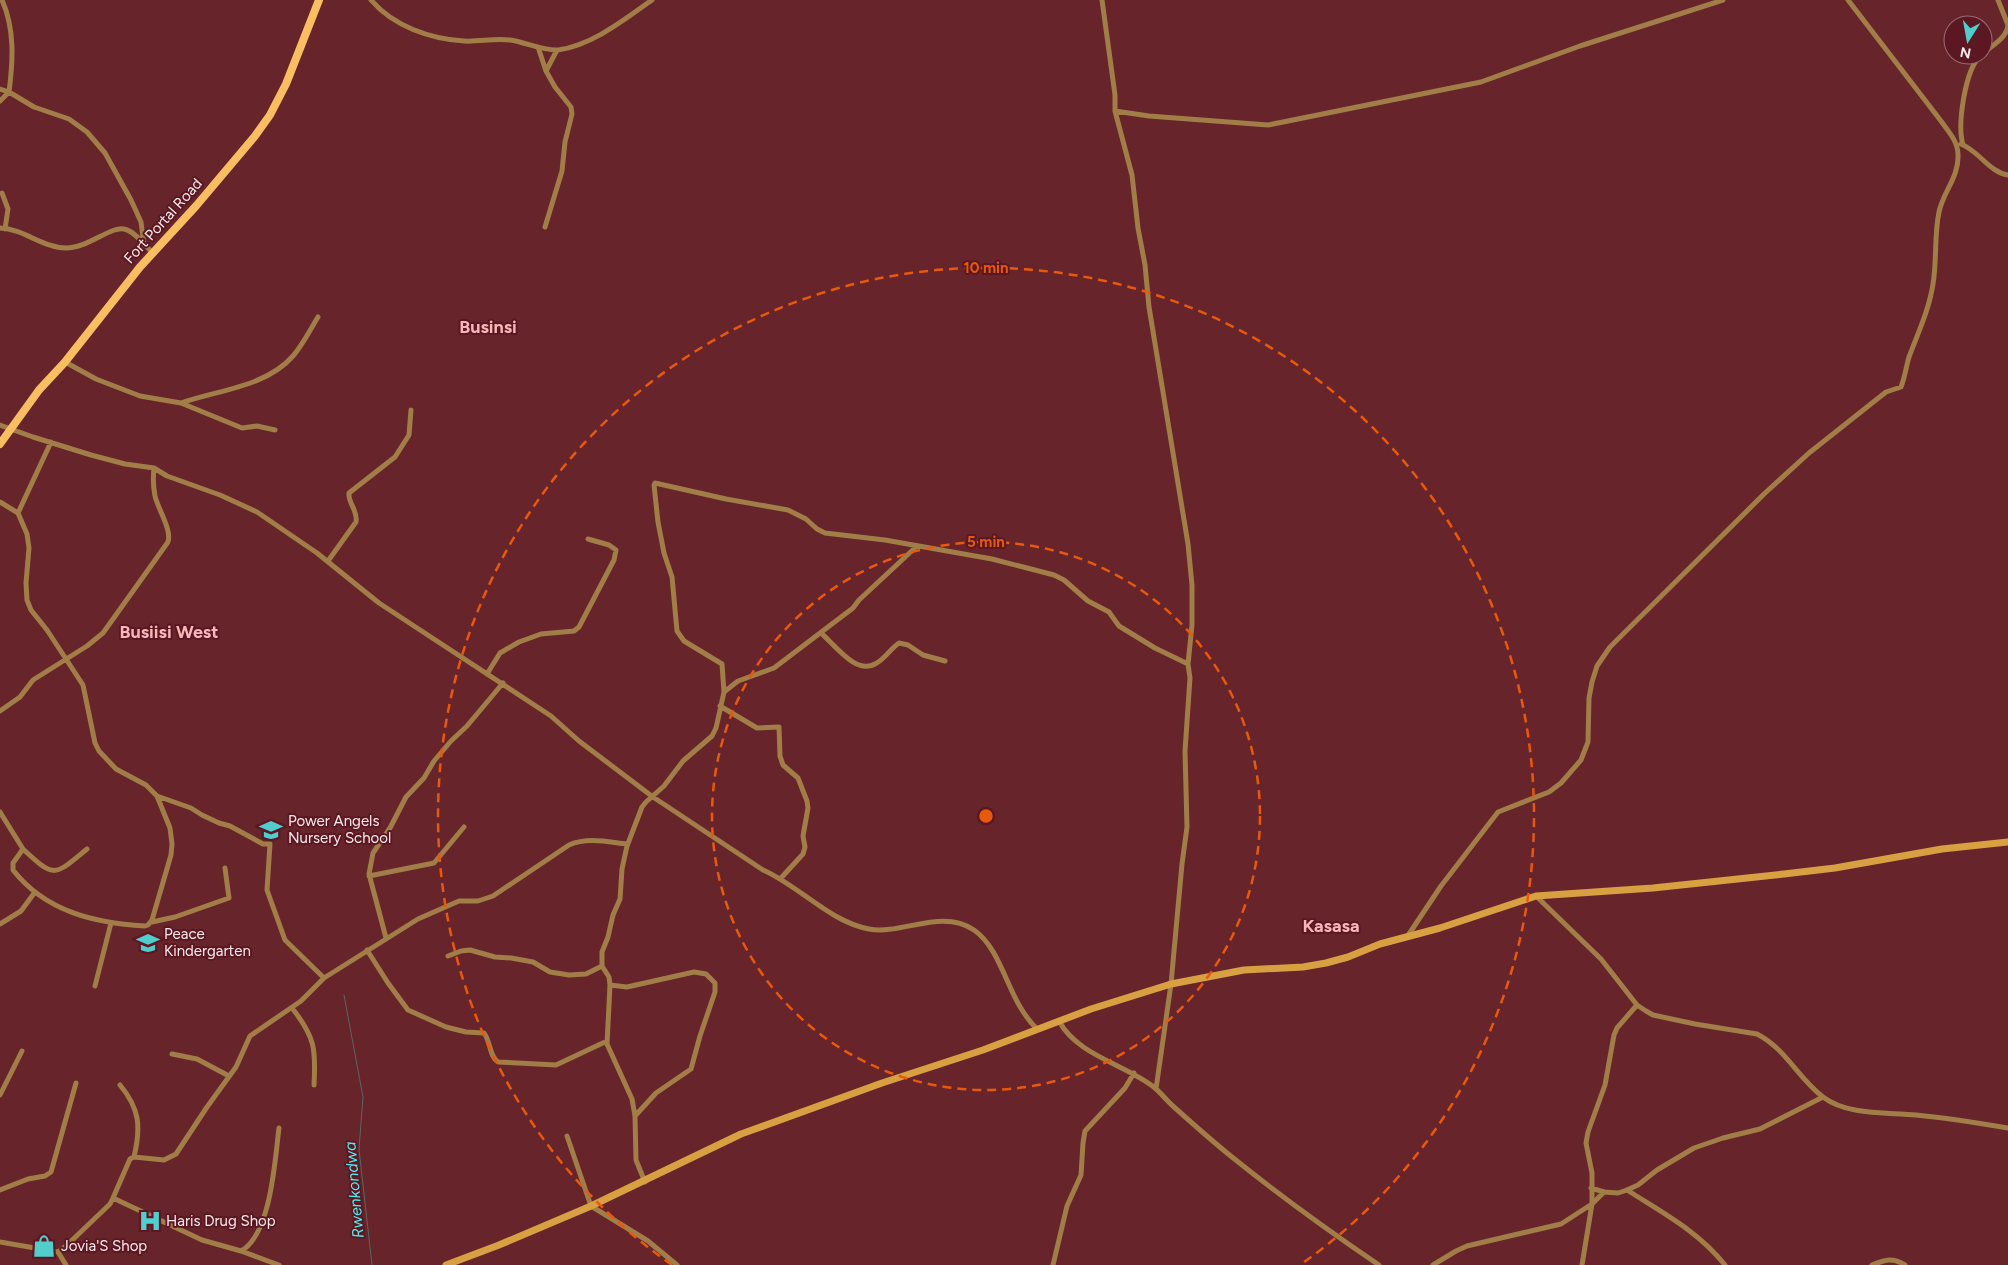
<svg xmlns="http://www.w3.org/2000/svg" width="2008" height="1265" font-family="Figtree,sans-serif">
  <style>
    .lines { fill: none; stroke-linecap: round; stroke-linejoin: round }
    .stream { stroke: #5c6565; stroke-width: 1 }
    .street { stroke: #a17d47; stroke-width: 5 }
    .secondary { stroke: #d9a042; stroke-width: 7 }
    .primary { stroke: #f9be62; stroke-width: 8 }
    .ring { fill: none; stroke: #e8590c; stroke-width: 2.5; stroke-dasharray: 9 6 }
    .labels { text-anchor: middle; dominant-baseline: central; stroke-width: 4; stroke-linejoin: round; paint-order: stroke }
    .street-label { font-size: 15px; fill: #fceaeb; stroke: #5b1822 }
    .poi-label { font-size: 15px; fill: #fceaeb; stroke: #5b1822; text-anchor: start }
    .water-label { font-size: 16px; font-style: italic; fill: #52ecee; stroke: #5b1822 }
    .quarter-label { font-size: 18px; font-weight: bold; fill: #f8b6b8; stroke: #5b1822 }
    .centre { fill: #e8590c; stroke: #5b1822; stroke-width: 2.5 }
    .ring-label { font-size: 15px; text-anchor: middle; font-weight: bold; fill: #e8590c; stroke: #5b1822; stroke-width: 4; stroke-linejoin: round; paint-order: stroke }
  </style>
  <rect width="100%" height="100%" fill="#67242b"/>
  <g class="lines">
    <path class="stream" d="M344,995L363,1097L359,1149L372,1265"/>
    <path class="street" d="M371,0C393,26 430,39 464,41C479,42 494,38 510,40C525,42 543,51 558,50C593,45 625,19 652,0
      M1102,0L1115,95V111L1132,175L1138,228L1145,265L1149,307L1188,544L1192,585V625L1188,664L1190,678L1185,751L1187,827L1182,864L1171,984L1156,1089
      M538,47L546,71L555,87L571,107L572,114L565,142L562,171L545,227
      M1983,54C1992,45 2007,38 2008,25L1998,0
      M546,71L557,50
      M0,89L9,92L34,107L69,119L87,132L105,153L131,200L141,222L144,245
      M0,101L9,92C13,61 15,29 2,0
      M1115,111L1149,116L1268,125L1481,82L1580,46L1723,0
      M1961,144C1979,151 1989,172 2008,175
      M1963,145C1957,125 1965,69 1981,55
      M2,193L8,209L5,229
      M0,228C24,229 43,248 66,248C88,248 111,226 124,229C135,231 145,246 153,253
      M65,362L96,379L140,396L181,403L242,428L257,426L275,430
      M181,403C218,390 266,387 293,356C303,344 310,330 318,317
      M0,425L33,437L91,455L125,464L154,468L167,476L220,495L257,512L317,553L379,603L551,716L579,741L653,797L763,870C798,885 830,922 869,929C902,935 942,908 974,930C997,946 1005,981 1019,1005C1024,1014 1030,1022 1037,1029
      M51,442L18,513L27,534L29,548L26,583L27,600L31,610L47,630L83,685L95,743L99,751L116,769L146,785L157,796L191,808L202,815L219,823L230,826L263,844H270L267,890L285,940L324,978
      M0,502L18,513
      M328,561L356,522C358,510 348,504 349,493L395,457L409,435L411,410
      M821,633C835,645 856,675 875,664C885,659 890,649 899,643L908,645L923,655L945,661
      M487,674L500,653L519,642L541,634L574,631L579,627L614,560L616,550L609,545L588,539
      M724,692L738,681L774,668L853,608L859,600L917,546
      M720,706L757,728L779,727L780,756L783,765L798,778L807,801L808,808L803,836L805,847L803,854L781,878
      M0,711L20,697L33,680L87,646L103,633L168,542C172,530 158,509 155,496C153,486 153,477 154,468
      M0,812L23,849L13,863V870C46,912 95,923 145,926L148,925L152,920L171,855L172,844L170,828L157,796
      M23,849C55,879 54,876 87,849
      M369,876L434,863L464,827
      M1536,896L1601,959L1637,1005L1646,1011L1653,1015L1695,1024L1757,1034C1786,1049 1798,1078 1823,1097C1848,1116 1888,1112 1916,1115C1947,1118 1978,1123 2008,1128
      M152,922L175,917L229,898L225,868
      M0,924L21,911L35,892
      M1407,937L1441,886L1498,812L1549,792L1561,783L1581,760L1588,742L1589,698L1592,682L1597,666L1610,647L1764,494L1809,453L1886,392L1901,387C1905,377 1906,367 1909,357C1918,333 1929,310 1933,284C1937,261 1934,236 1939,212C1943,192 1959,177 1958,155C1958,141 1948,131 1941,121L1848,0
      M386,938L369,874L373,853L390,828L406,797L424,778L434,761L451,741L467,726L503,683
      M367,950L388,983L408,1010L446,1027L466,1032L484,1033C491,1042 489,1056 498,1062L556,1065L607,1041
      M448,956L461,951L470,950L495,957L511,958L533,962L550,972L569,975L586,974L602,966
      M610,985L627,987L694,972L706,974L715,983V992L700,1036L691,1069L656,1093L635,1116
      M95,986L111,923
      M292,1008C315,1037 316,1049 314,1085
      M1059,1021C1078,1056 1125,1064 1155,1088C1162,1094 1167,1101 1174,1107C1193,1124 1212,1141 1232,1157C1279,1195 1329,1231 1379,1265
      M172,1054L197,1059L229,1076
      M120,1085C140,1109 141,1127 134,1157
      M0,1095L22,1051
      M567,1136L591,1206L648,1241L677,1265
      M645,1182L636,1160L635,1116L632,1099L607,1044L610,985L609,977L602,966V952L608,937L613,915L620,899L622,869L627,846L642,807L646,802L664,786L683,761L712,736L716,728L724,692L722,664L684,641L677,631L672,577L664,553L658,522L654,485L655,483L726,499L788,510L806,519L817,529L825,533L885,540L992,559L1054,575L1064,580L1088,601L1109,612L1119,626L1155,648L1188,664
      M1591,1188L1604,1192L1618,1193L1627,1190L1638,1185L1657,1170L1694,1148L1723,1138L1760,1129L1823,1097
      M0,1190L28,1179L45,1176L51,1172L76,1083
      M1627,1190C1663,1213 1699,1232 1725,1265
      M113,1198L130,1159L134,1157L164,1160L176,1154L207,1107L236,1067L250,1036L301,1001L324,978L418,919L459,901H478L493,896L569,845C588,837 608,842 627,844
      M0,1242L58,1252L66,1246L110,1204L113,1198L202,1240L241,1251L279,1265
      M241,1251C271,1235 275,1159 279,1128
      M58,1252L66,1265
      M1053,1265L1067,1206L1081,1175L1083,1143L1085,1131L1125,1088L1134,1073
      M1433,1265L1456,1251L1467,1246L1561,1224L1592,1204L1604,1192
      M1582,1265L1592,1204V1173L1586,1143L1588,1132L1605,1085L1614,1035L1617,1028L1637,1005
      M1872,1265C1885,1260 1892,1257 1905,1265"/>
    <path class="secondary" d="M446,1265L499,1245L591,1206L741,1134L882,1083L983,1050L1091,1009L1171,984L1244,970L1303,967L1326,963L1348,957L1380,944L1440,928L1536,896L1653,888L1784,874L1835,868L1942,849L2008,842"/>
    <path class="primary" d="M0,444L39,390L65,362L140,267L196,206L255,136L270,115L286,84L319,0"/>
  </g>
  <g class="ring">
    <circle cx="986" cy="816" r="274"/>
    <path d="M672 1265A548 548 0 1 1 1300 1265"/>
  </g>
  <defs>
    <symbol id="school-bare" viewBox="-9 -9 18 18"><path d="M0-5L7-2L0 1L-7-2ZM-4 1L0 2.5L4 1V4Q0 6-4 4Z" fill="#52cdce" stroke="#5b1822" stroke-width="2.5" paint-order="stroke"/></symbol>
    <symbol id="hospital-bare" viewBox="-9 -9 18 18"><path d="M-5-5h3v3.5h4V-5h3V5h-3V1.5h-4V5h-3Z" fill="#52cdce" stroke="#5b1822" stroke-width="2.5" paint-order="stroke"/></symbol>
    <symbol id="shop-bare" viewBox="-9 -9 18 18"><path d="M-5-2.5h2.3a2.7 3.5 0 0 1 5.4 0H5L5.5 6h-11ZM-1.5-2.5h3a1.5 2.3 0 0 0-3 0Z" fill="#52cdce" stroke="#5b1822" stroke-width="2.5" paint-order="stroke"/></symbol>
  </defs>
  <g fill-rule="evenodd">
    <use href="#school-bare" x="255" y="814" width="32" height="32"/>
    <use href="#school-bare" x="132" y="927" width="32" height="32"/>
    <use href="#hospital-bare" x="134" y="1205" width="32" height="32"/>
    <use href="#shop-bare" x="28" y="1230" width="32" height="32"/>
  </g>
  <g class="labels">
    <g class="street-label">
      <text transform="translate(163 221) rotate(-48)">Fort Portal Road</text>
    </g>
    <g class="poi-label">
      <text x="288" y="821">Power Angels<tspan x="288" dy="17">Nursery School</tspan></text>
      <text x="164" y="934">Peace<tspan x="164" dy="17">Kindergarten</tspan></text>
      <text x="166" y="1221">Haris Drug Shop</text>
      <text x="61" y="1246">Jovia'S Shop</text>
    </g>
    <g class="water-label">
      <text transform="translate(354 1190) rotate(-95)">Rwenkondwa</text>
    </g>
    <g class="quarter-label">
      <text x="488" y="327">Businsi</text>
      <text x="169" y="632">Busiisi West</text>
      <text x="1331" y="926">Kasasa</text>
    </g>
  </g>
  <circle cx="986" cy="816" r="8" class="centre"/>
  <g class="ring-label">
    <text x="986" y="273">10 min</text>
    <text x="986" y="547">5 min</text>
  </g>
  <g transform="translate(1968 40) rotate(191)"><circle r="24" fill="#5b1822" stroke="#9b6c72"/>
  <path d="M0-4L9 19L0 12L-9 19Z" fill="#52cdce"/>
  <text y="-8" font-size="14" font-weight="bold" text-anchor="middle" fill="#fceaeb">N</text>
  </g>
</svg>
